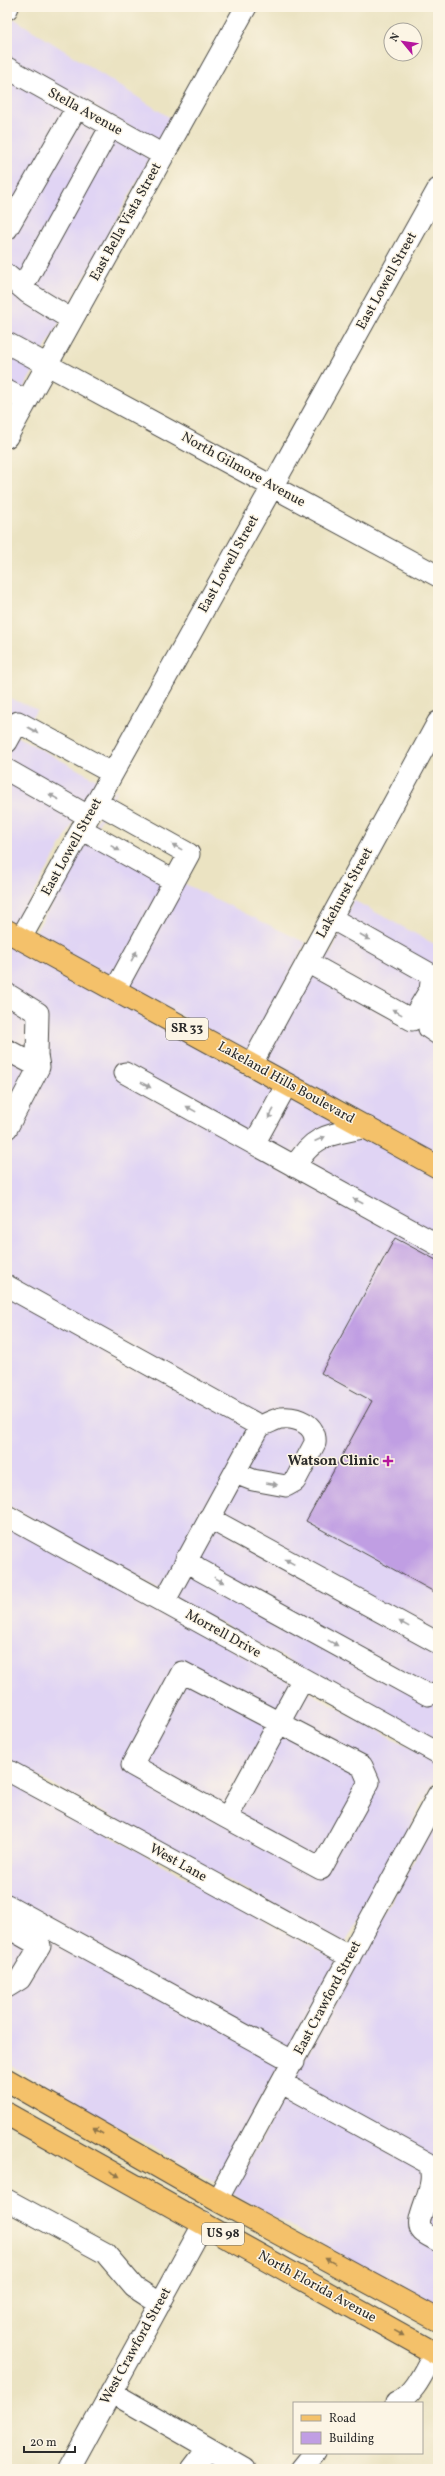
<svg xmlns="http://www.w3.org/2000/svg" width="445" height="2476" font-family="Vollkorn,serif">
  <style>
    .built { fill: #e0d4f4 }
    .building { fill: #c09ee3 }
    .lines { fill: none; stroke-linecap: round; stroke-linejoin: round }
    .minor-casing { stroke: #484742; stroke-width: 23 }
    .major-casing { stroke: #484742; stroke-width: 24 }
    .minor { stroke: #fff; stroke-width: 21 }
    .major { stroke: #f4c16a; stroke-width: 22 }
    .oneway { fill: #a0a0a0 }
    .oneway2 { fill: #90764a }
    .poi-dot { fill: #b5179e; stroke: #fcf5e5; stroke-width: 1.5 }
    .labels { text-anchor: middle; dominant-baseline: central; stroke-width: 3; stroke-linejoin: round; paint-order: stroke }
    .shield { fill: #fcf5e5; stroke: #6a6863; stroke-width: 1 }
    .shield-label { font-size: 13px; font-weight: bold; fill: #2b2b2b }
    .street-label { font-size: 14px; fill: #2b2b2b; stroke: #fcf5e5 }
    .poi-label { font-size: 14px; font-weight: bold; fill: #2b2b2b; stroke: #fcf5e5; text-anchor: end }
  </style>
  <rect width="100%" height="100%" fill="#fcf5e5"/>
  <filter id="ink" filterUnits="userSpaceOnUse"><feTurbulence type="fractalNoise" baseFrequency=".025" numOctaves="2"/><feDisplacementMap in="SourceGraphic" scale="8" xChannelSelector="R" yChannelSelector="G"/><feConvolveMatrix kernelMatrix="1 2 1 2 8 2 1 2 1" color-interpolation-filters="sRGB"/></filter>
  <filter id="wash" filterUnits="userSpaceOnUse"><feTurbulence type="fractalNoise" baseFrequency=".012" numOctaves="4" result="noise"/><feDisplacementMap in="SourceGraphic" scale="16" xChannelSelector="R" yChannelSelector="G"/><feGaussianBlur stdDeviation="0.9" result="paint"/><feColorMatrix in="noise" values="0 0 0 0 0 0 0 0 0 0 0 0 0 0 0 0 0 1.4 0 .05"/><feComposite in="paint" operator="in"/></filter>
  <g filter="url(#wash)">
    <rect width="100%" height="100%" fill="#ebe3c2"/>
    <path class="built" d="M13,18L172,119L158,142L7,58V29Z
      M7,78L150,158L43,352L7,332Z
      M7,352L35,368L7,417Z
      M7,697L38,710L15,735L97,780L16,926L7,920Z
      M115,789L117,791L93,834L181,882L306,943L247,1052L34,935Z
      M353,900L438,946V1157L264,1062L324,951L331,954Z
      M7,941L438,1177V1743L7,1505Z
      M7,1526L438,1763V1775L345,1944L7,1760Z
      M7,1780L337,1960L215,2183L7,2063Z
      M438,1816V2310L232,2193Z"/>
    <g id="blocks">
      <path class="building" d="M395,1238L438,1261V1594L306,1521L372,1401L321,1373Z"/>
    </g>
  </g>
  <g filter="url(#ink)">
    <use href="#blocks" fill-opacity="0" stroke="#484742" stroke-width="1"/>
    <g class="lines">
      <defs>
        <path id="minor" d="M7,9L8,7
          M7,68L163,155
          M7,229L77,107
          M7,275L28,293L72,320
          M22,288L111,126
          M7,343L438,576
          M7,391L27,401
          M7,437L246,7
          M7,742L18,722L112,773
          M7,770L88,816
          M96,802L189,854L115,990
          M81,829L174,881
          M21,938L438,189
          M307,962L412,1020L430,990L432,975L331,918
          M7,994L38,1013L37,1055L39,1067L7,1128
          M438,1003L430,1017L429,1028L438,1034
          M7,1050L39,1067
          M251,1065L438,722
          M125,1073L438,1245
          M254,1144L287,1084
          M295,1167C313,1133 332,1135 367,1127
          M7,1286L260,1426
          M7,1516L438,1753
          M209,1518L438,1643
          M186,1559L200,1570L428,1695L438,1692
          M164,1602L260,1426C267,1424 275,1419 281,1418C297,1416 317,1425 315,1443L295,1481L286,1486L253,1480L235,1473
          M7,1770L350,1957
          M227,1818L321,1869L369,1782L362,1766L182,1672L132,1765L227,1818L303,1679
          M7,1905L294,2062
          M7,1927L40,1946L20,1979L7,1987
          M282,2083L428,2163C441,2185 411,2219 422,2231C426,2235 433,2238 438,2241
          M7,2200L105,2253L134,2287L160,2304
          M217,2200L438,1795
          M111,2392L245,2469
          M396,2403C414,2396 425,2369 434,2353
          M69,2469L204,2223
          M192,2469L208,2448
          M301,2469L314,2453"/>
        <path id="major" d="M7,931L438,1167
          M7,2080L217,2200L438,2320
          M7,2114L438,2355"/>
      </defs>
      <use href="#minor" class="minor-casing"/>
      <use href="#major" class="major-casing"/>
      <use href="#minor" class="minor"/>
      <use href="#major" class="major"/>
    </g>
    <defs><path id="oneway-solid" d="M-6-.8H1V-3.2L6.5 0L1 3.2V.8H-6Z"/></defs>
    <g class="oneway">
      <use href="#oneway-solid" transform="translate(33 730) rotate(29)"/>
      <use href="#oneway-solid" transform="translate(54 797) rotate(-151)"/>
      <use href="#oneway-solid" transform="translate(177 847) rotate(-151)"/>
      <use href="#oneway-solid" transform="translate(115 848) rotate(29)"/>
      <use href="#oneway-solid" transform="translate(365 937) rotate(30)"/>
      <use href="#oneway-solid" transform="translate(134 956) rotate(-61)"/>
      <use href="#oneway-solid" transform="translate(397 1012) rotate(-151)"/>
      <use href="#oneway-solid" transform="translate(146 1085) rotate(29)"/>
      <use href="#oneway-solid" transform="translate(191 1109) rotate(-151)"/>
      <use href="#oneway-solid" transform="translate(271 1114) rotate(119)"/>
      <use href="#oneway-solid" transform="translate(320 1139) rotate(-24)"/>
      <use href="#oneway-solid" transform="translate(358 1201) rotate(-152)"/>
      <use href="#oneway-solid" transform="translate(272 1484) rotate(9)"/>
      <use href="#oneway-solid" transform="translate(290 1562) rotate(-151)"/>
      <use href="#oneway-solid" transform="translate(219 1580) rotate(29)"/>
      <use href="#oneway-solid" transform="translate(404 1624) rotate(-151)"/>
      <use href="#oneway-solid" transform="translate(333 1643) rotate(29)"/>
    </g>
    <g class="oneway2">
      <use href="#oneway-solid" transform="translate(98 2131) rotate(-150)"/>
      <use href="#oneway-solid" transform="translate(115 2174) rotate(29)"/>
      <use href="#oneway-solid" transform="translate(330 2261) rotate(-151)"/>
      <use href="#oneway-solid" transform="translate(399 2333) rotate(29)"/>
    </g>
  </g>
  <path class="poi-dot" d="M386 1455h4v4h4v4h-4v4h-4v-4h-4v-4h4z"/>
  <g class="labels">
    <g class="shield">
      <rect x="166" y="1018" width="42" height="22" rx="3"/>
      <rect x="202" y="2223" width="42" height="22" rx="3"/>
    </g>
    <g class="shield-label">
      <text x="187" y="1029">SR 33</text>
      <text x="223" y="2234">US 98</text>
    </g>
    <g class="street-label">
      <text transform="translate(85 112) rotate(29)">Stella Avenue</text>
      <text transform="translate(126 222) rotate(-61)">East Bella Vista Street</text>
      <text transform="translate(387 281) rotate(-61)">East Lowell Street</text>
      <text transform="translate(243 470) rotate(29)">North Gilmore Avenue</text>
      <text transform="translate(229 564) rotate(-61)">East Lowell Street</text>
      <text transform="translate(72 847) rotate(-61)">East Lowell Street</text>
      <text transform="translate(345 893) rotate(-61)">Lakehurst Street</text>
      <text transform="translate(286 1083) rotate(29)">Lakeland Hills Boulevard</text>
      <text transform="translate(223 1634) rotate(29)">Morrell Drive</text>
      <text transform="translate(178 1863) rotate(29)">West Lane</text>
      <text transform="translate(328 1998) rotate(-62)">East Crawford Street</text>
      <text transform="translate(317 2287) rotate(29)">North Florida Avenue</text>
      <text transform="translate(136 2346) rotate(-61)">West Crawford Street</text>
    </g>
    <g class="poi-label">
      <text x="379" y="1461">Watson Clinic</text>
    </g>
  </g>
  <rect width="445" height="2476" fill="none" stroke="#fcf5e5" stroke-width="24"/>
  <rect x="293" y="2402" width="130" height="52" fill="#fcf5e5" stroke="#a8a49b"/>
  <rect x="301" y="2415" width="20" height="6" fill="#f4c16a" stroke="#a8a49b"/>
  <text x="329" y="2422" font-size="12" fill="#2b2b2b">Road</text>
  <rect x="301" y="2432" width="20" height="12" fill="#c09ee3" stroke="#a8a49b"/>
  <text x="329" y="2442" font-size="12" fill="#2b2b2b">Building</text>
  <g transform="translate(403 42) rotate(299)"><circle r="19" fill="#fcf5e5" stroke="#a8a49b"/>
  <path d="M0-3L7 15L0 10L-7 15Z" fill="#b5179e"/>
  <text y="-6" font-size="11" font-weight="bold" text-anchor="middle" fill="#2b2b2b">N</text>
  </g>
  <path d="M24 2446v6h51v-6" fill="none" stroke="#2b2b2b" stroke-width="2"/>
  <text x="30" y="2446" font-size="12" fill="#2b2b2b" stroke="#fcf5e5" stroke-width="3" paint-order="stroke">20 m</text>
</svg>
